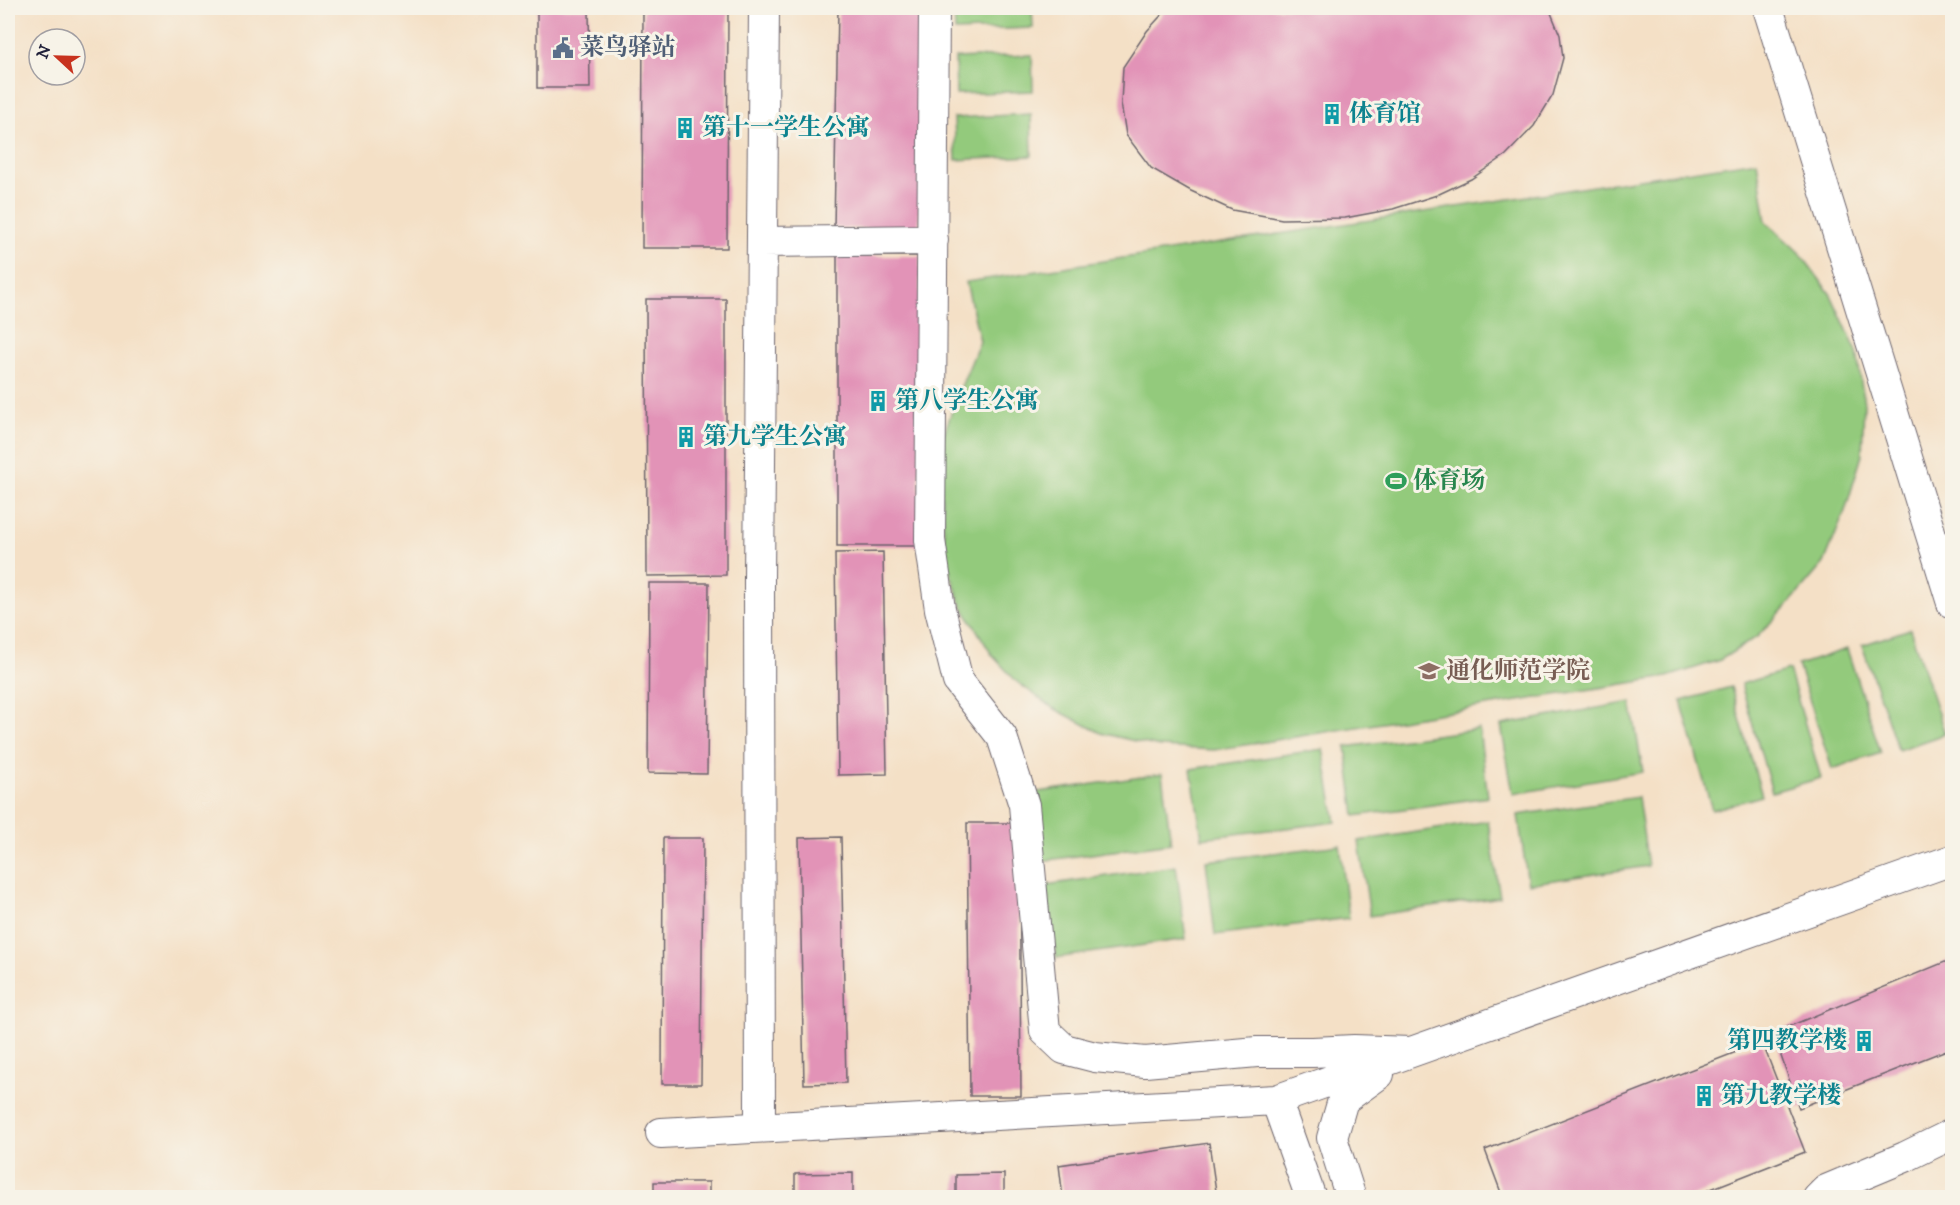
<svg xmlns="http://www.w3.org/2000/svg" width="1960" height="1205" font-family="'IM FELL DW Pica','Noto Serif SC',serif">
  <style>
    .green { fill: #93ca7c; stroke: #5a765c; stroke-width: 1.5 }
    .building { fill: #e293b7 }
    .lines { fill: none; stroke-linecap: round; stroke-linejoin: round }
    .street-casing { stroke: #6c646c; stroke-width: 32 }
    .street { stroke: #fff; stroke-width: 30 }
    .labels { text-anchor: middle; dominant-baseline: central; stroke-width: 6; stroke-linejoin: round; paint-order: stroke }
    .service-label { font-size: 24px; font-weight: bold; fill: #4e5e75; stroke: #f7f3e8; text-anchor: start }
    .culture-label { font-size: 24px; font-weight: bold; fill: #0d838f; stroke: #f7f3e8; text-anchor: start }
    .leisure-label { font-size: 24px; font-weight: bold; fill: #27864d; stroke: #f7f3e8; text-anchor: start }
    .education-label { font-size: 24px; font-weight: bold; fill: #785e54; stroke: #f7f3e8; text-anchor: start }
  </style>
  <rect width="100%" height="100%" fill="#f7f3e8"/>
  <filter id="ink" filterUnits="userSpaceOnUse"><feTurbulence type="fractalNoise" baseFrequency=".0167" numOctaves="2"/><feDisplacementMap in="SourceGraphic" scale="12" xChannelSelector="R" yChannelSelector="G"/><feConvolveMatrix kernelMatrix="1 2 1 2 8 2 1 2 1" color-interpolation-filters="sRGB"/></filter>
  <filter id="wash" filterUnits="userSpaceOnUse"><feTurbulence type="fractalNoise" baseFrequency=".008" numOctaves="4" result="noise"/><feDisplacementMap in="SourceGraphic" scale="24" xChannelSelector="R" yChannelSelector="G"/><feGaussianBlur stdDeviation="1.35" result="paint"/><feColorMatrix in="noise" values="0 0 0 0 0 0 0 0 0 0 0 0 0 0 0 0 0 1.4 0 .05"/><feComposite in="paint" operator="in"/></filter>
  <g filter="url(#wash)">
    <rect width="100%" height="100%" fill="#f4e0c6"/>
    <path class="green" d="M954,8H1032L1033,28L955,31Z
      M1032,55L1033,91L956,94L955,58Z
      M1031,114L1032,156L956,160L954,118Z
      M1757,161L1766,222L1800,253L1831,295L1857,352L1864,404L1862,455L1845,511L1824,563L1794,598L1757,637L1720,660L1667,677L1214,750L1160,747L1101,733L1053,708L1017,682L992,655L962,606L946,561L938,450L958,394L980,341L966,282Z
      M1910,629L1945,734L1898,750L1862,645Z
      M1847,649L1881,753L1832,769L1798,665Z
      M1789,670L1821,778L1772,792L1741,684Z
      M1731,687L1762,796L1712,810L1681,701Z
      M1631,702L1643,772L1513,794L1501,725Z
      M1479,729L1488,797L1355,816L1346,747Z
      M1323,749L1336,822L1202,838L1191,769Z
      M1162,774L1171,843L1041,861L1032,793Z
      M1638,797L1648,866L1528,884L1518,815Z
      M1488,821L1500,897L1370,916L1359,841Z
      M1340,845L1349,918L1215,935L1206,861Z
      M1176,866L1186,939L1056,958L1046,885Z"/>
    <g id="blocks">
      <path class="building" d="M537,8H589L590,88H537Z
        M643,8H728L727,248H642Z
        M838,8H922L919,229L834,228Z
        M1168,8H1549L1560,35L1563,58L1553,95L1534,126L1506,155L1471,179L1437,195L1393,209L1345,218L1282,219L1232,210L1191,191L1151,168L1126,135L1121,103L1123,67L1147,31Z
        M837,256H920L919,546H837Z
        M646,299H726V575L647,576Z
        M883,552L887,774L838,775L835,553Z
        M649,583H709L707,774L648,773Z
        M967,823H1019L1021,1096H970Z
        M841,837L846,1083L804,1084L799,838Z
        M663,838H703L701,1084H662Z
        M1952,959V1058L1949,1049L1799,1108L1773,1033Z
        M1762,1042L1805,1152L1688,1198H1503L1485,1150Z
        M1209,1143L1217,1198H1063L1059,1165Z
        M853,1173V1198H795V1174Z
        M1004,1174V1198H956V1175Z
        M654,1182H709V1198H654Z"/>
    </g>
  </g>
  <g filter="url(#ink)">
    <use href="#blocks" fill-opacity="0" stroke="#6c646c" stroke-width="1.5"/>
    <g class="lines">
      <defs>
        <path id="street" d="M934,8L930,540L940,609L958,681L1002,737L1024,805L1045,1031L1064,1049L1095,1057L1145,1062L1257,1052H1313L1354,1050L1410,1052
          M1768,8L1952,603
          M762,242L933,240
          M1276,1100L1311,1198
          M760,1127L759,578L764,8
          M661,1133L1276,1100L1952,860
          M1351,1198L1332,1138L1343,1100L1379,1074
          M1818,1198L1826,1190L1905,1157L1952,1134"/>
      </defs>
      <use href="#street" class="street-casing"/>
      <use href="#street" class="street"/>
    </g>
  </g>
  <defs>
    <symbol id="civic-bare" viewBox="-9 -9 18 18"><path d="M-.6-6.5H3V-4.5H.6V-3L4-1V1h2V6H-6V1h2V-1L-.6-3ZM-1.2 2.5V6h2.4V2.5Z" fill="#5c6f8a" stroke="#f7f3e8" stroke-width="2.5" paint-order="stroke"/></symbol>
    <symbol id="building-bare" viewBox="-9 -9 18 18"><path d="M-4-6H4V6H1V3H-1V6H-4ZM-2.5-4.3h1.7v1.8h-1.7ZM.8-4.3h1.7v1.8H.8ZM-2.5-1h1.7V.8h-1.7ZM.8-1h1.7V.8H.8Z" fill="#0f9aa8" stroke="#f7f3e8" stroke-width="2.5" paint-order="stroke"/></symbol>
    <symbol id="stadium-bare" viewBox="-9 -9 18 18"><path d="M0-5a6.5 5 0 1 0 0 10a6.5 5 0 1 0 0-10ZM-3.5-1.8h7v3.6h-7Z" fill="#2e9e5b" stroke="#f7f3e8" stroke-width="2.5" paint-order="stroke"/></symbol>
    <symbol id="university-bare" viewBox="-9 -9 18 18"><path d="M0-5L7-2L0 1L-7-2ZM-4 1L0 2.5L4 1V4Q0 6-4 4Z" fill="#8d6e63" stroke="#f7f3e8" stroke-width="2.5" paint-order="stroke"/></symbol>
  </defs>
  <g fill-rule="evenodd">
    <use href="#civic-bare" x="548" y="33" width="30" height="30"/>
    <use href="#building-bare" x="1317" y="99" width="30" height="30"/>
    <use href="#building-bare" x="670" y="113" width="30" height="30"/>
    <use href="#building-bare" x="863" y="386" width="30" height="30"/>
    <use href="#building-bare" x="671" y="422" width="30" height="30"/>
    <use href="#stadium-bare" x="1381" y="466" width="30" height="30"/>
    <use href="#university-bare" x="1414" y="656" width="30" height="30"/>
    <use href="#building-bare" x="1849" y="1026" width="30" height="30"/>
    <use href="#building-bare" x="1689" y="1081" width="30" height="30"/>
  </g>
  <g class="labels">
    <g class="service-label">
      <text x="580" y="48">菜鸟驿站</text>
    </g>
    <g class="culture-label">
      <text x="1349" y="114">体育馆</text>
      <text x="702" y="128">第十一学生公寓</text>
      <text x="895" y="401">第八学生公寓</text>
      <text x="703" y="437">第九学生公寓</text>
      <text x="1847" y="1041" text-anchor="end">第四教学楼</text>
      <text x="1721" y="1096">第九教学楼</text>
    </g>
    <g class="leisure-label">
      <text x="1413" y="481">体育场</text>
    </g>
    <g class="education-label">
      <text x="1446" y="671">通化师范学院</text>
    </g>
  </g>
  <rect width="1960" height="1205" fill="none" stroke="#f7f3e8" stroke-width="30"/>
  <g transform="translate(57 57) rotate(292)"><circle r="28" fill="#f7f3e8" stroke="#a29fa3" stroke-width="1.5"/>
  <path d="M0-4.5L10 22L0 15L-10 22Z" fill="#c8321e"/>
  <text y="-9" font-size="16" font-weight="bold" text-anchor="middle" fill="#22223b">N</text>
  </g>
</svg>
